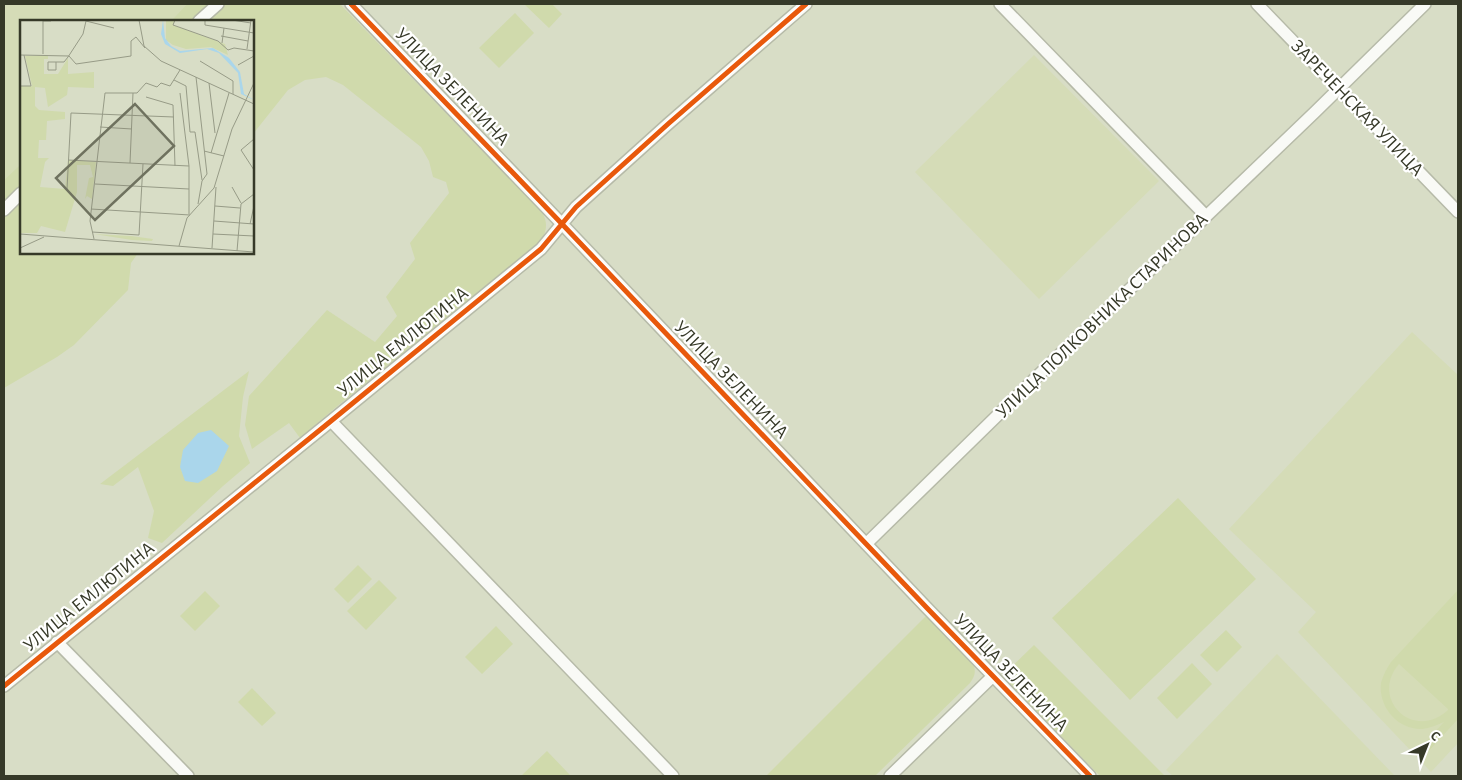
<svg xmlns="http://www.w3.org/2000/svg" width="1462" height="780" font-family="'Alegreya Sans',sans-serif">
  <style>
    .built { fill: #d5dcb7 }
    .green { fill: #d0daac; fill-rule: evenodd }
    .water { fill: #aad6eb }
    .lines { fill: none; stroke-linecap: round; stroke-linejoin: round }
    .minor-casing { stroke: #b6baa8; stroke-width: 14 }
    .minor { stroke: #f9faf6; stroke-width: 11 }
    .cycleway-casing { stroke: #fff; stroke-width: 8 }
    .cycleway { stroke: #e8590c; stroke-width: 5 }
    .labels { text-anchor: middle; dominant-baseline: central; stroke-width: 4.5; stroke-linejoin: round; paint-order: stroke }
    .street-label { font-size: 19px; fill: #363928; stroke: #fff }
    .inset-road { fill: none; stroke: #979b87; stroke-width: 1 }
    .view { fill: #6f725f; fill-opacity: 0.15; stroke: #6f725f; stroke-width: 2.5 }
    .inset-edge { fill: none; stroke: #363928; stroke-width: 2.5 }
  </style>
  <rect width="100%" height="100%" fill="#d8ddc6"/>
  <path class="built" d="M4,4H187L171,21H21V164L4,180Z
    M1034,55L1159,181L1039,299L915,172Z
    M1412,332L1458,375V743L1431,772L1298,632L1316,612L1229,529Z
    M1277,654L1395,776H1173L1166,770Z"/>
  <path class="green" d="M187,4H340L542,212C548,223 547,230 541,241L335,408L300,438L289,423L252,449L245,425L249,396L327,310L375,342L397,316L386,297L415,259L410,243L449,193L446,182L433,177L429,161L421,147L343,85L326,77L305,80L288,90L253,134L252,21H171Z
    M524,4H552L562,14L549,28Z
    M515,13L534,33L499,68L479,48Z
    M21,164V252L138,253L131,263L128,290L74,345L57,357L4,388V180Z
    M249,371L243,397L239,436L250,463L223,486L162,543L148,538L154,511L138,467L113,486L100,484Z
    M1178,498L1256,579L1130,700L1052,618Z
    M358,565L372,579L348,603L334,589Z
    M379,580L397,598L366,630L347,611Z
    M1458,590V719L1426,754L1420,748L1444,722C1437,725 1430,728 1422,729C1398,730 1378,707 1381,683C1383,675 1387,668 1391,662ZM1399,664L1448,709V710C1414,742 1369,699 1399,664Z
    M205,591L220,606L195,631L180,616Z
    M927,615L974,666C976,674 974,677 970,683L875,776H766Z
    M496,626L513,644L482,674L465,657Z
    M1226,630L1242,647L1217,672L1200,655Z
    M1034,645L1165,776H1100L1002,676Z
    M1192,663L1212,684L1177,719L1157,698Z
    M252,688L276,713L262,726L238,702Z
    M547,751L570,775L521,776Z"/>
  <path class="water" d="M211,430L229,446L217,471L198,483L185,481L180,467L183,450L198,433Z"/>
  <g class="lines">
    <defs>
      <path id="minor" d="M351,4L562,224L927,608L1090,776
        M1000,4L1206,216
        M1257,4L1458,212
        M199,21L218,4
        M4,210L21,193
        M331,421L673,776
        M866,544L1057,357L1148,272L1315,112L1425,4
        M57,642L188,776
        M4,686L331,421L541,249L576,207L668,124L806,4
        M890,776L993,676"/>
    </defs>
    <use href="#minor" class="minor-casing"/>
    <use href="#minor" class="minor"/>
    <defs>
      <path id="cycleway" d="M351,4L562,224L927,608L1090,776
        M4,686L331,421L541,249L576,207L668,124L806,4"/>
    </defs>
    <use href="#cycleway" class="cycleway-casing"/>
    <use href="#cycleway" class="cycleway"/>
  </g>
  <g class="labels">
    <g class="street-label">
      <text transform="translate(452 87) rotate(46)">УЛИЦА ЗЕЛЕНИНА</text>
      <text transform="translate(1357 108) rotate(46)">ЗАРЕЧЕНСКАЯ УЛИЦА</text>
      <text transform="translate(1102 316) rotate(-44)">УЛИЦА ПОЛКОВНИКА СТАРИНОВА</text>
      <text transform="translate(403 342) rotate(-39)">УЛИЦА ЕМЛЮТИНА</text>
      <text transform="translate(731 380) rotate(46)">УЛИЦА ЗЕЛЕНИНА</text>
      <text transform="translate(89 597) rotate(-39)">УЛИЦА ЕМЛЮТИНА</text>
      <text transform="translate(1011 673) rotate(46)">УЛИЦА ЗЕЛЕНИНА</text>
    </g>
  </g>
  <g transform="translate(20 20)">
    <rect width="234" height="234" fill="#d8ddc6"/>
    <path d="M146,0H155L153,5L205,24L208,35L191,27L166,29L153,25L146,20ZM28,35V39H24V54H38L48,38V54L74,52V68L48,67L47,75L28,87L25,68L15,67V86L19,90L45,92V99L27,101L26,120H19L18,138H29L25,142L20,167L45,169L48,140L76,142L72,179L67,176L65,179L69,158L73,157L70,145H57V172L45,212L21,206L17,213H0V66H12L5,36ZM74,214L111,216L133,219L132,221L112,220Z" fill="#d0daac"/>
    <path d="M143,0L145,18L151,26L160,31L193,28L209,38L220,52L224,74L234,80L221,74L218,53L199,33L187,29L160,33L145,24L141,14Z" fill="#aad6eb"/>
    <path class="inset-road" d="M119,0L124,26L141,41L234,84M155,0L153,5L198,21L208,30L214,28L234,31M185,0V5L234,13M212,0L231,3M201,16L228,21M202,23L204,8M227,29L231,0M23,34V1H31M0,35L49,36M49,36L56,44L111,36V21L116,17L125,28M180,41L213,61V74M36,42V50H28V42H44L48,37L63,14L66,1L94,8M218,45L234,36M176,57L187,154L182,161L178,184M154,60L166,66L170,112H175L182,160M189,63L195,113M0,66H11L4,35M160,73L169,146M126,77L153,85L155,146M80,107L112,109M234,119L221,130L234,150M184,131L204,136M191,133L209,73M48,140L169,146M110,143L113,73M75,164L169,169M212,167L221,183M47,169L51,93L154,97M195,186L220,188M71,189L170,195M169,194V146M194,201L234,204M230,204L234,186M72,212L119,215L123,144M0,214L234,232M193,214L234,216M74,219L70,201L85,73H117L126,63L137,67L141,63L150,66L160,50M159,226L167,198L194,168L212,109L234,63M0,228L24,217M192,228L196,167M217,231L221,184L234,174"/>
    <path class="view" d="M115,84L154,126L75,200L36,158Z"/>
    <rect width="234" height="234" class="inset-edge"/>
  </g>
  <rect width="1462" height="780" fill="none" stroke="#363928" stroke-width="10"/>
  <g transform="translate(1427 745) rotate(43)" stroke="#ffffff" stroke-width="4" paint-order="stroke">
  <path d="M0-4L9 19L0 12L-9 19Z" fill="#363928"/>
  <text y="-8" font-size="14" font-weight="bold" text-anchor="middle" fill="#363928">С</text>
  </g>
</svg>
